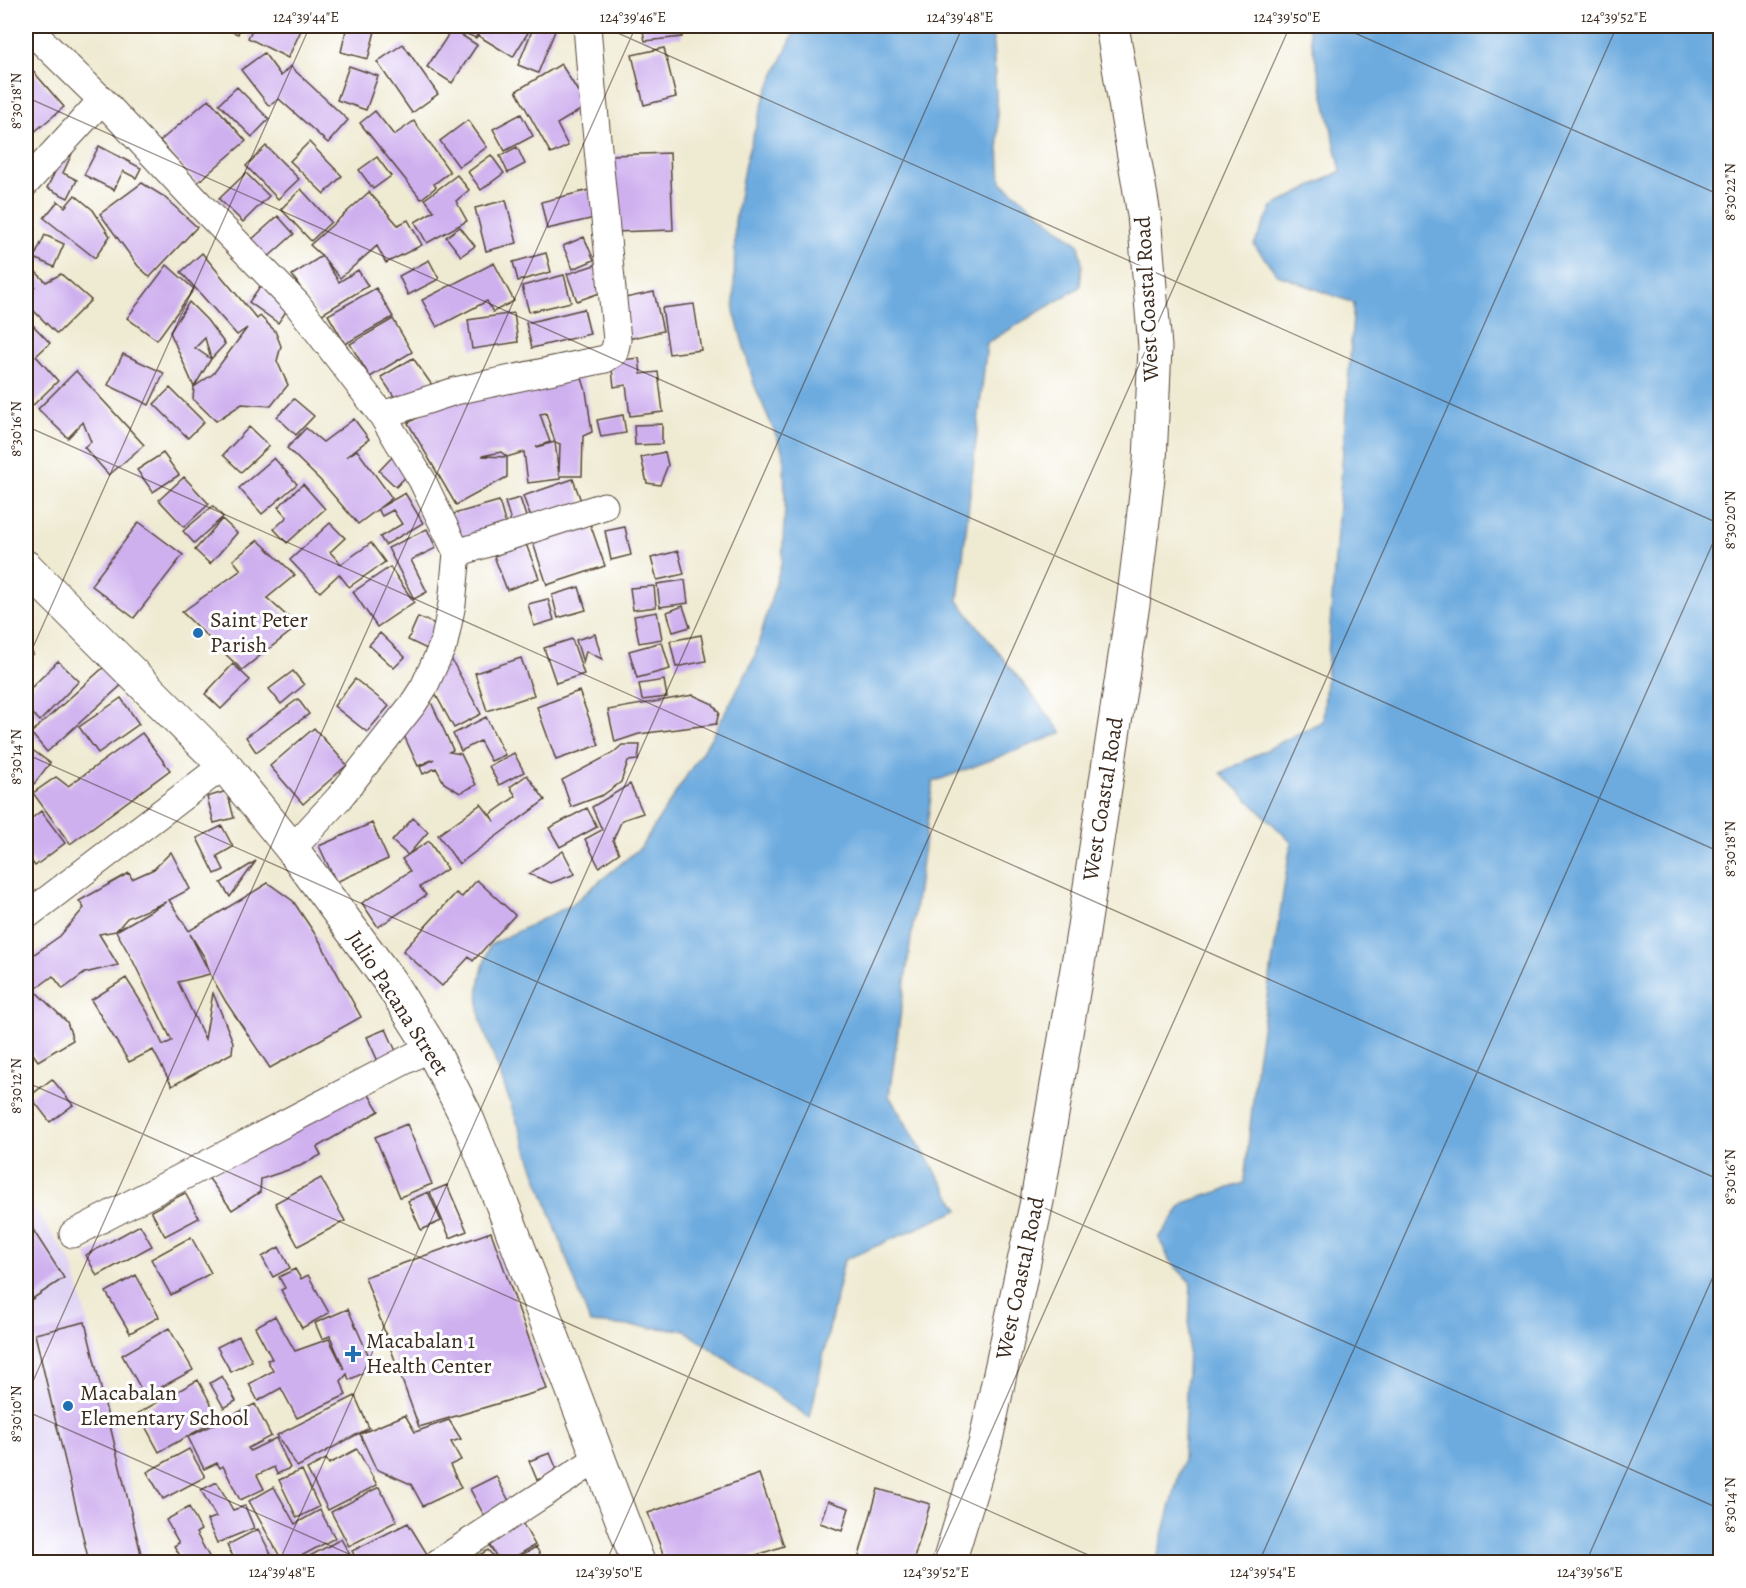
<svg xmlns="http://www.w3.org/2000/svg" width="1746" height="1588" font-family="Alegreya,serif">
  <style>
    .built { fill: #e0d4f4 }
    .water { fill: #6dabdf; stroke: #546a7e; stroke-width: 1.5 }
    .building { fill: #cfb0ef; fill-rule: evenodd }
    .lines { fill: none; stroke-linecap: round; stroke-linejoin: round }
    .street-casing { stroke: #564739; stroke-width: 29 }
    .secondary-casing { stroke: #564739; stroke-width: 35 }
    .street { stroke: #fff; stroke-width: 27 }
    .secondary { stroke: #fff; stroke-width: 33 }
    .ticks { fill: none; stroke: #3b2a1e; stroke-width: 1.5; stroke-opacity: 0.45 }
    .poi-dot { fill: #1f6fb2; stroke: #fff; stroke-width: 2 }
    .labels { text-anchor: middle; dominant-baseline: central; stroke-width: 6; stroke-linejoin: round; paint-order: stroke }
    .street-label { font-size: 22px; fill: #3b2a1e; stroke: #fff }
    .poi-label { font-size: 22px; fill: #3b2a1e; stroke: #fff; text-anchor: start }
    .neatline { fill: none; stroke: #3b2a1e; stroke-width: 2 }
    .ticks-label { font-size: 15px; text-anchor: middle; fill: #3b2a1e }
  </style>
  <rect width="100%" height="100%" fill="#fff"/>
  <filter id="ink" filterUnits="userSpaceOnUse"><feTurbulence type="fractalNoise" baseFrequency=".0167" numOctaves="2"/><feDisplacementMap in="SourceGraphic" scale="12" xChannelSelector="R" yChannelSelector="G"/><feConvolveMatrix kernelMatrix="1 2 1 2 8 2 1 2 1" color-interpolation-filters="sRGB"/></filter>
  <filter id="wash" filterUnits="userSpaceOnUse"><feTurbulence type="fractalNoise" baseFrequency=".008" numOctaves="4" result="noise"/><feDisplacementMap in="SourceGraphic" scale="24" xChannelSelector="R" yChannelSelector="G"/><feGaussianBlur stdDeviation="1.35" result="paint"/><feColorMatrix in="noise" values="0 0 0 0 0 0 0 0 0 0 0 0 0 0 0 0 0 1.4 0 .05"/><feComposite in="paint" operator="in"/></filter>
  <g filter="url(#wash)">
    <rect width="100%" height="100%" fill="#efead2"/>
    <path class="built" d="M26,1196L72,1263L151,1562H31L26,1548Z"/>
    <path class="water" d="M797,26H992L1001,182L1079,245L1082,265L1080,287L987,343L958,601L1062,733L933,782L889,1096L959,1210L844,1260L810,1418L684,1330L590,1323L481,1022C475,991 480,974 490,945L571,905L641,847L714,733L754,659L782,561L785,505L784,454L754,384L734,311L735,221L745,163L765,96Z
      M1308,26H1720V1562H1156L1183,1459L1191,1283L1170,1261L1159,1238L1184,1203L1244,1183L1257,1061L1291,842L1221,773L1323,721L1354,303L1278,275L1254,245L1272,207L1341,171Z"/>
    <g id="blocks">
      <path class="building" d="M218,26H241L238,34Z
        M254,26H303L288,58L248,38Z
        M347,26L375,31L368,59L341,52Z
        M448,26H520L529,31L513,57L477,35L476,38Z
        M534,26H557L538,73L518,65Z
        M642,26H680L682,37L645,41Z
        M452,29L477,45L452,83L427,67Z
        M403,44L438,94L412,113L377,62Z
        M664,48L676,97L644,105L632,55Z
        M264,53L281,76L290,66L348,120L328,143L279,99L269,106L241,70Z
        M26,63L64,107L27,138L26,137Z
        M561,64L587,106L557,124L568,146L551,154L516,91Z
        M349,66L378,76L366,110L337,100Z
        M237,87L269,119L252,137L219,104Z
        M209,99L246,141L197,183L160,141Z
        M375,111L394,135L414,121L450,172L434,184L436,187L421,199L360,123Z
        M521,114L533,136L505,151L493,129Z
        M468,120L487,147L459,167L440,141Z
        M309,142L342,176L324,194L290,161Z
        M99,146L141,168L136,178L123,171L114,190L84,175Z
        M266,146L299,179L278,199L246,166Z
        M75,147L63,173L77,180L68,198L47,188L58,166Z
        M517,147L525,164L508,173L500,156Z
        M670,153L673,230L614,232L611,155Z
        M491,155L504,173L481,190L468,172Z
        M377,157L391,176L373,189L359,170Z
        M246,173L269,196L243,222L219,199Z
        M457,175L469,190L456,201L467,221L427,243L415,222L434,211L425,199Z
        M142,183L163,196L197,227L150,277L138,266L100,214Z
        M301,189L331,222L311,241L281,209Z
        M593,189L599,217L547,229L541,202Z
        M369,192L398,225L408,220L422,245L386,263L377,246L340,278L322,256L339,282L358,270L368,286L319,316L292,275L322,256L310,245Z
        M75,195L93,210L110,236L95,258L44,218L58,201L65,207Z
        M506,200L517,243L486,251L475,208Z
        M278,216L294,234L266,259L250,241Z
        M460,227L475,246L461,256L446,237Z
        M45,235L64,244L54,267L34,258Z
        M584,237L594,260L573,269L563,246Z
        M202,253L257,319L260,316L275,331L281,346L277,361L288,385L271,406L242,404L216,421L193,399L194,387L213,374L247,328L237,335L181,272Z
        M546,253L551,272L518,281L513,262Z
        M429,260L439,279L408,295L399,276Z
        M26,262L46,282L61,274L91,300L57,334L26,303L35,286L26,296Z
        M494,263L514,301L493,312L487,301L437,327L422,300Z
        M601,263L611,289L577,301L567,274Z
        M167,265L194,289L157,340L127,318Z
        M564,275L571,302L529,312L522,286Z
        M261,285L290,306L278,323L249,302Z
        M376,288L393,317L345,344L328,315Z
        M654,292L663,331L628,339L620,299Z
        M189,302L207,320L225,344L211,359L205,338L195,348L211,359L194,387L170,332Z
        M694,304L701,350L669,354L662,308Z
        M584,309L590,334L532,348L526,323Z
        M514,313L518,342L472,349L468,320Z
        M26,318L50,343L36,356L58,381L26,412Z
        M393,319L412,352L370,377L350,344Z
        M123,354L164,373L149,405L108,385Z
        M413,358L439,395L401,407L381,377Z
        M639,358L641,374L658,372L663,412L630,416L626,385L614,387L611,361Z
        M76,371L144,445L109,475L84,447L91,442L83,422L68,438L38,409Z
        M581,375L586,391L592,432L583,436L582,476H560V479L528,483L524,452L507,457L501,452L482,456L507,457V477L456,505L408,423L444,402L494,396ZM546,413L555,442L560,444L559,475L555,442L536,447L550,442L540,414Z
        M170,388L204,422L188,438L154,404Z
        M294,399L314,416L296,435L277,417Z
        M623,415L626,433L601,437L597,420Z
        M354,419L369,439L346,457L357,450L392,498L379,508L405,493L423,523L385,545L380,537L402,524L393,510L382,516L378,509L358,524L320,480L287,448L306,428L323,442Z
        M662,424V444L635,445L634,425Z
        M249,427L269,446L241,472L223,455Z
        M665,452L668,465L660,485L647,483L641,457Z
        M163,453L179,475L153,492L137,470Z
        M396,453L413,469L396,487L379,471Z
        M274,458L297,484L262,514L239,488Z
        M184,477L209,504L184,527L159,500Z
        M573,479L584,509L534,526L523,496Z
        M303,484L325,509L287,543L274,529L287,517L278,507Z
        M520,498L529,526L514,531L505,502Z
        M499,501L509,536L460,549L450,515Z
        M213,506L223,517L194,543L183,531Z
        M222,519L237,533L210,564L195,550Z
        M589,521L605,566L547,585L532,540Z
        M139,522L183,555L134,618L91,585Z
        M330,523L345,538L330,552L341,564L371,543L385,562L349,587L339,574L320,592L290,560Z
        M625,527L631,555L611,560L605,531Z
        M427,529L436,548L411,560L427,592L414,599L388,548Z
        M258,540L295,575L267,598L298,626L242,670L182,612L241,570L233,560Z
        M526,544L539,578L507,590L494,556Z
        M678,551L684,574L657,580L651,558Z
        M390,567L414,602L377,627L353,592Z
        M685,580L688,603L660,607L657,584Z
        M654,586L656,607L633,610L630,588Z
        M579,587L586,610L558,618L552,595Z
        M548,599L554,620L534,626L528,604Z
        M683,606L690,627L673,632L667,612Z
        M657,612L662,639L639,643L634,616Z
        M418,617L440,626L431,651L408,640Z
        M380,633L405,657L394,668L369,645Z
        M595,634L602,659L586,651L583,663L576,640Z
        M701,635L706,661L676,667L670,641Z
        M572,639L584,674L556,683L544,648Z
        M662,642L670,669L637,678L629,651Z
        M26,646L33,653L26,661Z
        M449,655L481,714L454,728L432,688Z
        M521,658L534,695L487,711L475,673Z
        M58,661L79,681L40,721L26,707V693Z
        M233,664L250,680L221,709L205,694Z
        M104,667L126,681L47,752L31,733Z
        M293,671L304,685L281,704L269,689Z
        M355,679L389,706L367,732L334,706Z
        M664,680L667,697L642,700L639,684Z
        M579,691L599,745L556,760L537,707Z
        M693,695L713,704L719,713L716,724L639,734L615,742L608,710Z
        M121,698L139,724L98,753L79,727Z
        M298,699L309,714L256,752L246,737Z
        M430,700L453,750L449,752L461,754L476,785L460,793L444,783L436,768L423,774L420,767L434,759L418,766L401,729Z
        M486,717L505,755L491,761L480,741L461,751L453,734Z
        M314,728L347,765L303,804L270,766Z
        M142,733L170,770L70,844L33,793L56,777L68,786Z
        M622,745H640L638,760L628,761L621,782L603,795L571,807L562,780L613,753Z
        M27,746L50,763L34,784L26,777Z
        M514,753L524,772L499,785L489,766Z
        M527,775L545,800L459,864L438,835L481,804L495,822L491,814L516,796L510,787Z
        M630,784L643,813L622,820L613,840L619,853L599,867L585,839L602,830L592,807Z
        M227,791L234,818L214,823L207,797Z
        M587,808L597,827L560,847L549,828Z
        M41,811L65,843L35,866L26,854V823Z
        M413,818L428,832L408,855L392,841Z
        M372,823L388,859L336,882L319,846Z
        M222,826L233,847L217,856L224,870L215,874L197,838Z
        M429,841L447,869L420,887L426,895L378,927L362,903L410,871L402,859Z
        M563,851L575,874L551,883L529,874Z
        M171,852L190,889L169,900L189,931L268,883L293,901L319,940L361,1017L270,1068L226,1002L210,974L205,958L190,934L210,974L178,982L205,1039L213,993L233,1042L232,1053L172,1086L153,1050L129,1062L91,1000L126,978L147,1011L163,1045L172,1041L133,961L116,931L99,934L118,965L85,973L63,989L53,976L34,990L67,1022L73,1040L38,1061L26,1044V960L60,936L84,908L79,901L129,873L132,879L154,869ZM166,902L116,931L127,918Z
        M256,861L230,897L221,883Z
        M477,880L515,915L473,961L469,957L442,986L403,951L456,893L462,897Z
        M386,1029L400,1060L381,1068L367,1037Z
        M52,1079L73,1105L50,1122L30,1096Z
        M364,1087L379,1111L317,1147L321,1155L300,1166L261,1179L260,1192L232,1210L207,1176Z
        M407,1124L432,1184L400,1197L375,1137Z
        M321,1178L345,1221L298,1246L275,1203Z
        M447,1185L467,1231L450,1238L430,1192Z
        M428,1192L441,1221L421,1230L408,1201Z
        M185,1193L199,1218L165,1236L151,1211Z
        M26,1219L64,1278L26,1303Z
        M140,1225L152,1246L97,1276L86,1255Z
        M491,1232L547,1389L419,1427L365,1277Z
        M191,1237L211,1273L171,1295L151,1259Z
        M279,1247L290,1268L273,1277L262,1257Z
        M295,1269L301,1279L308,1275L329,1313L302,1328L281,1290L285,1288L279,1277Z
        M136,1275L159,1317L130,1333L106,1292Z
        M348,1309L374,1368L349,1380L347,1374L341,1381L346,1395L297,1418L281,1388L258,1401L249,1384L273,1371L267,1360L272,1359L255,1327L275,1316L295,1351L329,1339L344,1369L330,1336L322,1339L315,1323Z
        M85,1322L143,1562H89L35,1334Z
        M169,1328L193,1370L145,1396L122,1355Z
        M239,1336L252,1361L231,1372L217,1347Z
        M222,1376L236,1401L224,1408L210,1383Z
        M198,1380L219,1419L159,1452L138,1413Z
        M355,1396L369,1428L297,1467L277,1435Z
        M255,1404L271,1436L248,1448L250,1451L276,1438L290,1468L277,1474L274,1467L257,1475L264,1489L240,1500L223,1466L220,1468L217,1463L204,1469L188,1437Z
        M405,1415L415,1432L449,1420L461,1439L451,1442L461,1460L450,1465L461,1488L423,1506L411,1484L376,1469L360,1434Z
        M189,1449L205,1477L163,1499L147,1472Z
        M357,1449L377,1485L328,1510L307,1469L326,1459L329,1464Z
        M550,1453L558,1472L537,1480L529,1461Z
        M302,1470L319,1507L297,1518L279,1480Z
        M759,1474L784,1546L735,1562H666L648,1513Z
        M496,1476L511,1505L486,1519L470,1489Z
        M217,1482L233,1510L245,1506L254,1528L217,1543L207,1520L216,1517L201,1490Z
        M274,1487L295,1524L320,1510L335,1538L290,1562H283L249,1501Z
        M379,1487L397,1521L349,1546L331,1512Z
        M878,1489L930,1504L913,1562H882L859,1556Z
        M828,1501L849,1508L842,1531L820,1523Z
        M189,1507L201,1530L196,1533L212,1562H184L174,1546L179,1543L166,1520Z
        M520,1519L535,1545L507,1562H500L486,1540Z
        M408,1523L432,1562H358L352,1551Z
        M258,1529L275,1562H236L227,1545Z
        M341,1539L354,1562H299Z
        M536,1547L544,1562H509Z
        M488,1550L498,1562H478L476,1557Z"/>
    </g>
  </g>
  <g filter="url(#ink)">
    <use href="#blocks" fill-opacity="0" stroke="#564739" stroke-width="1.5"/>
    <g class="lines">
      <defs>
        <path id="street" d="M26,26L102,100L201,206L297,304L382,415L422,480L457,553L452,604L444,643L424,687L413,704L339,798L292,849
          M26,183L102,100
          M382,415L455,391L605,359L614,353L617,340L592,88L587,26
          M457,553L604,506
          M26,916L224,765
          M73,1234L431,1047
          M439,1562L597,1459"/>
        <path id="secondary" d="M26,567L224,765L292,849L390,982L431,1047L467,1118L502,1204L638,1562
          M949,1562L985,1444L1037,1201L1081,946L1133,604L1150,461L1155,347L1144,215L1112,26"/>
      </defs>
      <use href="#street" class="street-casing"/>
      <use href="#secondary" class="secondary-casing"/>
      <use href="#street" class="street"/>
      <use href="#secondary" class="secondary"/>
    </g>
  </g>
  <path class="ticks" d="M602,26L1720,524M1339,26L1720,195M26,97L1720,852M26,426L1720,1180M26,663L310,26M26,754L1720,1509M26,1082L1104,1562M26,1397L636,26M26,1411L367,1562M279,1562L963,26M606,1562L1290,26M933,1562L1617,26M1259,1562L1720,527M1586,1562L1720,1261"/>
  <g class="poi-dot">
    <circle cx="198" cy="633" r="6"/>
    <path d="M350 1345h6v6h6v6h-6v6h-6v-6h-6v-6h6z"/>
    <circle cx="68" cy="1406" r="6"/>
  </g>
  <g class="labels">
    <g class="street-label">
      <text transform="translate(1147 299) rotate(-93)">West Coastal Road</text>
      <text transform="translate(1103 799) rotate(-81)">West Coastal Road</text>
      <text transform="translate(398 1003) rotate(57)">Julio Pacana Street</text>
      <text transform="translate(1020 1278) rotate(-78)">West Coastal Road</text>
    </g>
    <g class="poi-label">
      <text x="210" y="620">Saint Peter<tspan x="210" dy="25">Parish</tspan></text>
      <text x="366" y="1341">Macabalan 1<tspan x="366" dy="25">Health Center</tspan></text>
      <text x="80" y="1393">Macabalan<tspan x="80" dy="25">Elementary School</tspan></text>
    </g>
  </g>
  <rect width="1746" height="1588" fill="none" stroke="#fff" stroke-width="66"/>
  <rect x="33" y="33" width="1680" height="1522" class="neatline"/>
  <g class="ticks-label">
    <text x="306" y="22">124°39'44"E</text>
    <text x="633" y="22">124°39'46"E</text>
    <text x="960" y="22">124°39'48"E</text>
    <text x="1287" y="22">124°39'50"E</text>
    <text x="1614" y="22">124°39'52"E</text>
    <text transform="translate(16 101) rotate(-90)" y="5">8°30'18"N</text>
    <text transform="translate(1730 192) rotate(-90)" y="5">8°30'22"N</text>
    <text transform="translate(16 429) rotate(-90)" y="5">8°30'16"N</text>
    <text transform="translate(1730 520) rotate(-90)" y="5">8°30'20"N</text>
    <text transform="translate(16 757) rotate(-90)" y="5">8°30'14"N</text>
    <text transform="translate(1730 849) rotate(-90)" y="5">8°30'18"N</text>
    <text transform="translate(16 1086) rotate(-90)" y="5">8°30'12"N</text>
    <text transform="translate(1730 1177) rotate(-90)" y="5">8°30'16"N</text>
    <text transform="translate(16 1414) rotate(-90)" y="5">8°30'10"N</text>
    <text transform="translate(1730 1505) rotate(-90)" y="5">8°30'14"N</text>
    <text x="282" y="1577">124°39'48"E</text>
    <text x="609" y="1577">124°39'50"E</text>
    <text x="936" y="1577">124°39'52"E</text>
    <text x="1263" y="1577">124°39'54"E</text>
    <text x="1590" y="1577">124°39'56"E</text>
  </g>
</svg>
